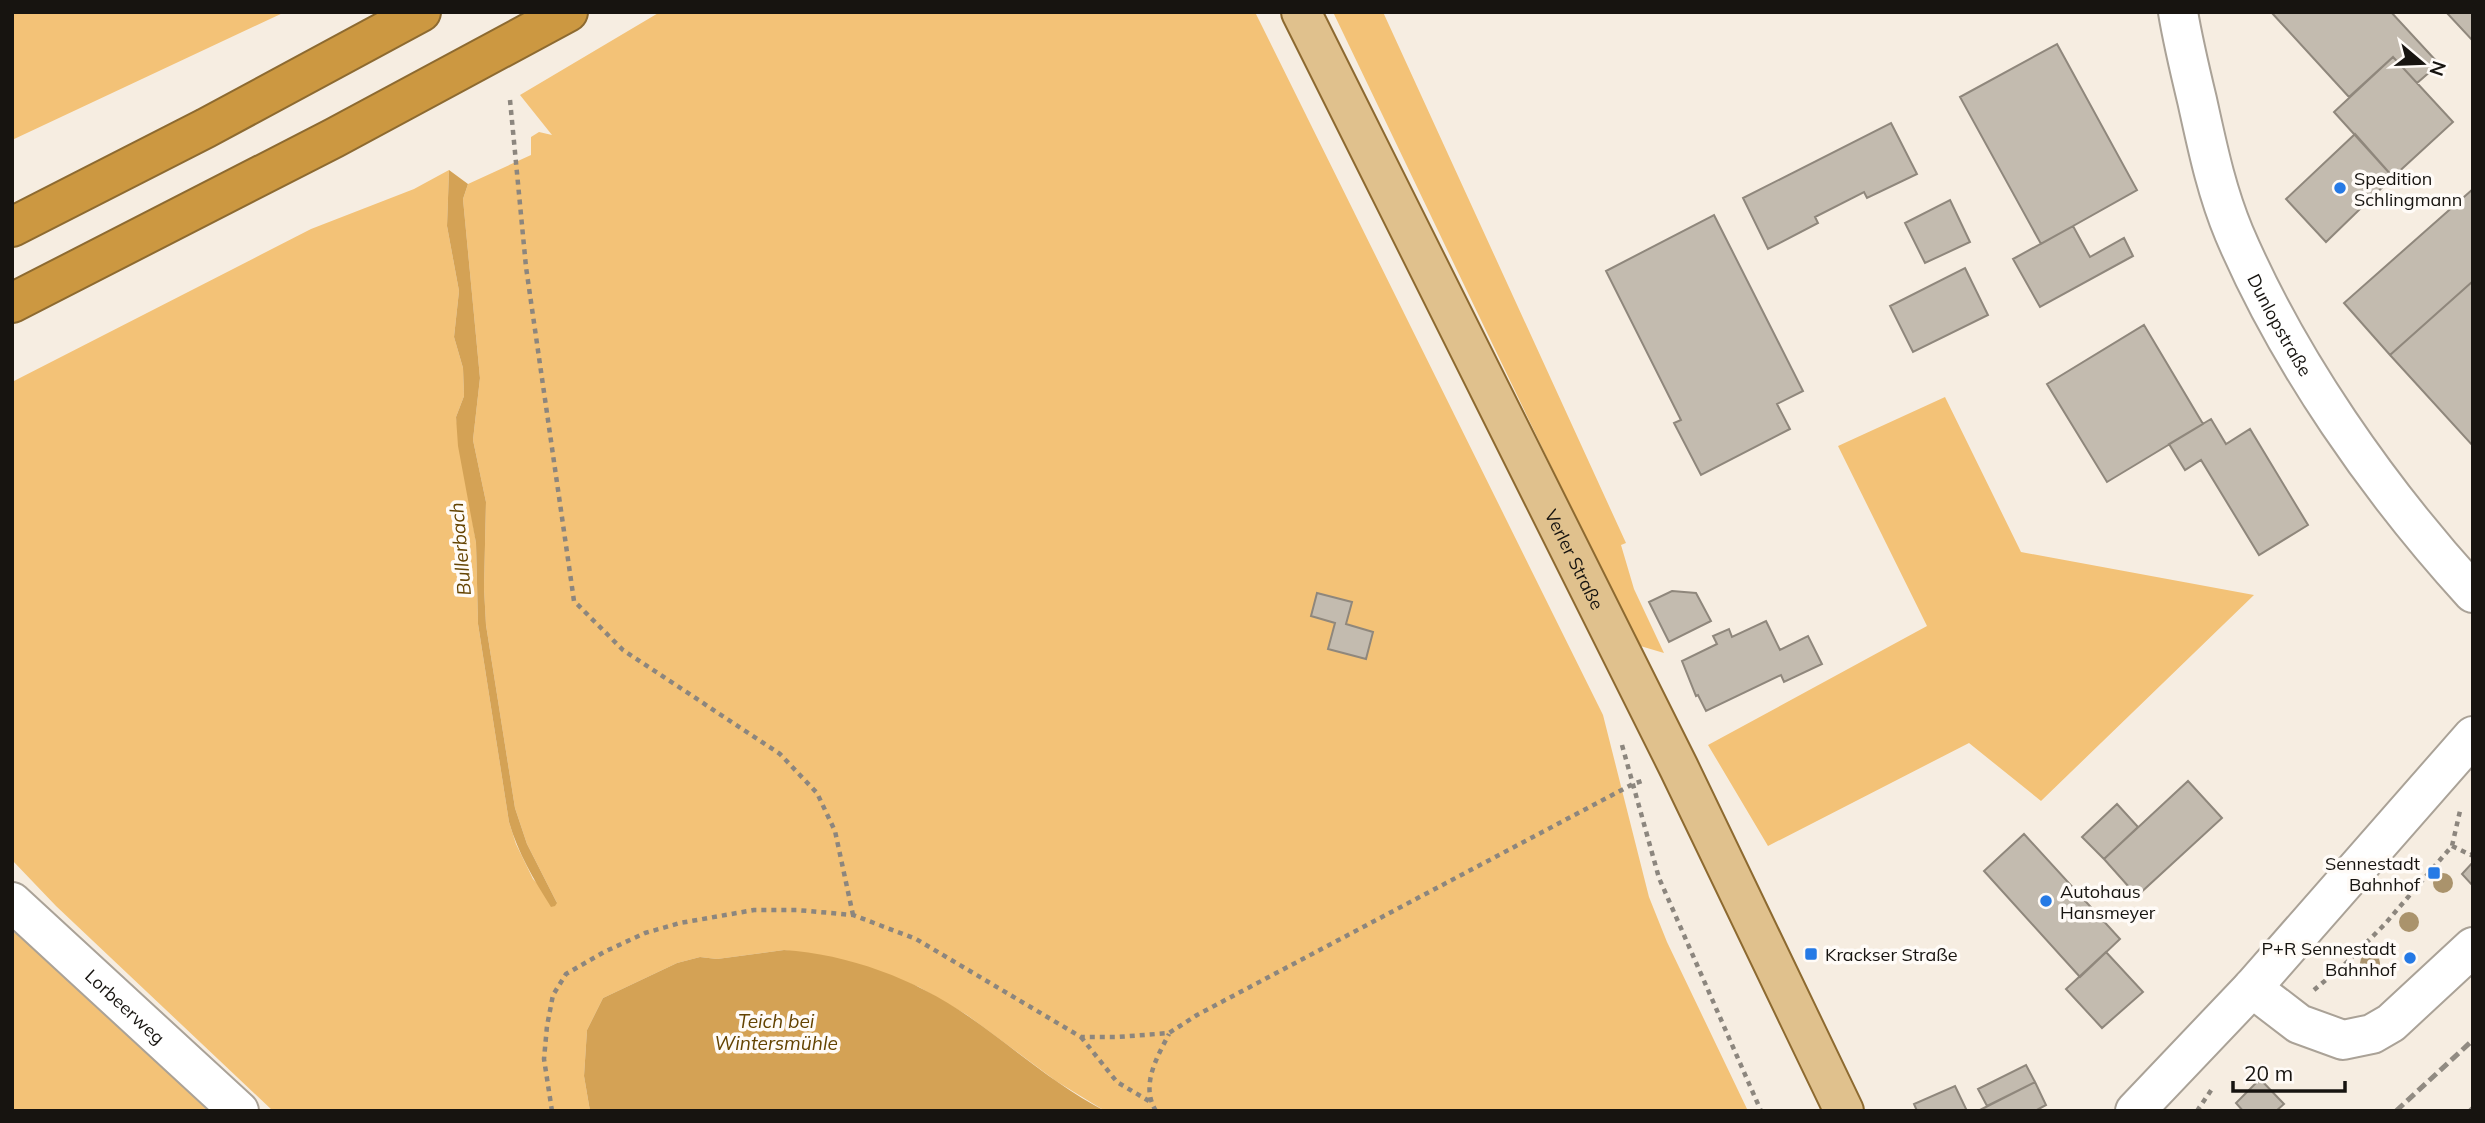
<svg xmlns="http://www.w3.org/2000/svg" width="2485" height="1123" font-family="Mulish,sans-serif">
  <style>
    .green { fill: #f3c277 }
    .water { fill: #d4a255 }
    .building { fill: #c3bbaf; stroke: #8f877c; stroke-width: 2 }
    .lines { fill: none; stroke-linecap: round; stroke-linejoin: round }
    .minor-casing { stroke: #aaa297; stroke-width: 42 }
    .major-casing { stroke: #8d6a30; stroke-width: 42 }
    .highway-casing { stroke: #8d6a30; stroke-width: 42 }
    .path { stroke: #8c867e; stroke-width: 4.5; stroke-dasharray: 5 5; stroke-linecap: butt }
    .minor { stroke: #fff; stroke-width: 38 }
    .major { stroke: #e0c18d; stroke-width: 38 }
    .highway { stroke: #cc9841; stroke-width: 38 }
    .rail { stroke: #918b82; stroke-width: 5; stroke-dasharray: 10 5; stroke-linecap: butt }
    .tree { fill: #aa936c }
    .poi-dot { fill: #267ae5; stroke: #fffbf7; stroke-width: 2.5 }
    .labels { text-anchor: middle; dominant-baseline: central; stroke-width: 7; stroke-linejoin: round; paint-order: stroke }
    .poi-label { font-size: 18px; fill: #171410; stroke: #fffbf7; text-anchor: start }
    .street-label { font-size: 18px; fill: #171410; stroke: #fffbf7 }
    .water-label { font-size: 19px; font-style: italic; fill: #644301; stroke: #fffbf7 }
  </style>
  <rect width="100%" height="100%" fill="#f6ede1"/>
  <path class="green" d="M12,12H285L12,140Z
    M660,12H1255L1603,715L1649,897L1667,942L1748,1111H1105L1056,1081L967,1015L919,987L861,965L784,950L717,959L700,957L677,963L603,998L587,1030L584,1076L590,1111H273L56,906L12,860V382L311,229L414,189L449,170L447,226L459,291L454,337L463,368L464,396L456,417L476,543L478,624L509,822L516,844L533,879L557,903L527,844L515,808L486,625L484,588L486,502L473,440L480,378L463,199L468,184L531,155V137L539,132L552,135L520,95Z
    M1333,12H1383L1626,543L1621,545L1634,589L1664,653L1637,645Z
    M1945,397L2021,552L2254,595L2041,801L1969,743L1768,846L1708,745L1927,626L1838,446Z
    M12,932L24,937L209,1111H12Z"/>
  <path class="water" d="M449,170L468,184L463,199L480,378L473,440L486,502L484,588L486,625L515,808L527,844L557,903L555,906L551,907C534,880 518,853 509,822L478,624L476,543L458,446L456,417L464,396L463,368L454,337L459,291L447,226Z
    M784,950C848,954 915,979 968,1016C1014,1048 1055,1085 1105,1111H590L584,1076L587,1030L603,998L677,963L700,957L717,959Z"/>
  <path class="building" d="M2271,12H2391L2439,64L2417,83L2393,57L2349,97Z
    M2446,12H2473V41Z
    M2057,44L2137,190L2041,244L1960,97Z
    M2393,57L2453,122L2393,177L2334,112Z
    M1891,123L1917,174L1867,198L1864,192L1815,217L1818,223L1768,249L1743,198Z
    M2355,134L2393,177L2326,242L2286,199Z
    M2473,189V281L2390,355L2344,303Z
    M1950,200L1970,242L1925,263L1905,223Z
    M1714,215L1803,391L1777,404L1790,429L1701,475L1674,423L1681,420L1606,271Z
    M2073,226L2090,257L2124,238L2133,256L2040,307L2013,259Z
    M1965,268L1988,315L1913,352L1890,306Z
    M2473,281V446L2390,355Z
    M2144,325L2203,424L2107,482L2047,384Z
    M2211,419L2226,444L2250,429L2308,525L2259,555L2201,460L2185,470L2169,444Z
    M1672,591L1696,593L1711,621L1669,642L1649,602Z
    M1317,593L1352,602L1346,624L1373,632L1366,659L1328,649L1335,623L1311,616Z
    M1766,621L1780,650L1808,636L1822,664L1784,682L1781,675L1706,711L1698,695L1696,696L1682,661L1717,644L1713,636L1729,629L1732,637Z
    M2188,781L2222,818L2137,896L2104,859Z
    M2117,804L2138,827L2104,859L2082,837Z
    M2024,834L2120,939L2080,977L1984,871Z
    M2473,862V886L2462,874Z
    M2106,952L2143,992L2102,1028L2066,989Z
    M2026,1065L2035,1082L1987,1106L1978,1089Z
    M2260,1079L2284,1104L2276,1111H2243L2236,1103Z
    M2035,1082L2046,1105L2035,1111H1978Z
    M1955,1086L1967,1111H1917L1914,1104Z"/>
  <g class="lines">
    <defs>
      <g id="minor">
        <path id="s1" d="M2178,12C2183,42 2190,71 2197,100C2207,145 2216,190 2234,233C2289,362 2379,490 2473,593"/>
        <path id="s2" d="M12,902L239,1111"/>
        <path d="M2252,988L2299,1024L2343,1040L2372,1034L2391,1023L2473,947"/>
        <path d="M2135,1111L2252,988L2473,736"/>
      </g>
      <g id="major">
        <path id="s3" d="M1301,12L1679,768L1844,1111"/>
      </g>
      <path id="highway" d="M12,227L206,128L421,12
        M12,303L334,138L568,12"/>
    </defs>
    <use href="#minor" class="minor-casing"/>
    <use href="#major" class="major-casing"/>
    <use href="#highway" class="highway-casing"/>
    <path class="path" d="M510,100L526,267L574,601L623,650L780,754L817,793L835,831L853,915
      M1622,745L1659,878L1761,1111
      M2452,846L2471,855L2473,853
      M2314,990L2345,964L2384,925L2452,846L2460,811
      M1081,1037L1117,1082L1149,1101
      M552,1111L544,1059L547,1026L553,995L566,974L604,952L645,933L680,923L754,910H797L853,915L916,939L1081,1037H1118L1169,1033L1197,1015L1633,784L1645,780
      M1156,1111C1140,1086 1157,1057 1169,1034
      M2197,1111L2212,1089"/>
    <use href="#minor" class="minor"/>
    <use href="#major" class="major"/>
    <use href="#highway" class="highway"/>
    <path class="rail" d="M2396,1111L2473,1040
      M2470,1111L2473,1108"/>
  </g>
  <g class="tree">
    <circle cx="2443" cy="883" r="10"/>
    <circle cx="2409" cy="922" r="10"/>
    <circle cx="2370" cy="963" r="10"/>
  </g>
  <g class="poi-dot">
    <circle cx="2340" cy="188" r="7"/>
    <rect x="2427" y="866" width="14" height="14" rx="3.5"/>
    <circle cx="2046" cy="901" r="7"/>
    <rect x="1804" y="947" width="14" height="14" rx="3.5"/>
    <circle cx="2410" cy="958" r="7"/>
  </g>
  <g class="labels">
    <g class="poi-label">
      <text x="2354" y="178">Spedition<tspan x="2354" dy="21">Schlingmann</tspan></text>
      <text x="2420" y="863" text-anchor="end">Sennestadt<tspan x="2420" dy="21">Bahnhof</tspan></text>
      <text x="2060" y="891">Autohaus<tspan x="2060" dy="21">Hansmeyer</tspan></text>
      <text x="2396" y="948" text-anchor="end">P+R Sennestadt<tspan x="2396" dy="21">Bahnhof</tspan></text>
      <text x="1825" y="954">Krackser Straße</text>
    </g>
    <g class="street-label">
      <text stroke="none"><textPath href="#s1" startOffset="331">Dunlopstraße</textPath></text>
      <text stroke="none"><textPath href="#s3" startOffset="612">Verler Straße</textPath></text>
      <text stroke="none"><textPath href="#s2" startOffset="154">Lorbeerweg</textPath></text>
    </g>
    <g class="water-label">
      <text transform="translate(460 549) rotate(-95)">Bullerbach</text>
      <text x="776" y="1021">Teich bei<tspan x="776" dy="22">Wintersmühle</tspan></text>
    </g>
  </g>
  <rect width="2485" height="1123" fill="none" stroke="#171410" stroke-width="28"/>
  <g transform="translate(2422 63) rotate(109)" stroke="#fffbf7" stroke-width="5" paint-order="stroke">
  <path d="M0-5L12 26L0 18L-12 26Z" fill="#171410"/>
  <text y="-10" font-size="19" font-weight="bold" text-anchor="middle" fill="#171410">N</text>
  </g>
  <path d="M2233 1081v10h112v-10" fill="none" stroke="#171410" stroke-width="3.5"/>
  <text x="2244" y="1081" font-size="21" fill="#171410" stroke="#fffbf7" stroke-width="5" paint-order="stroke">20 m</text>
</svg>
